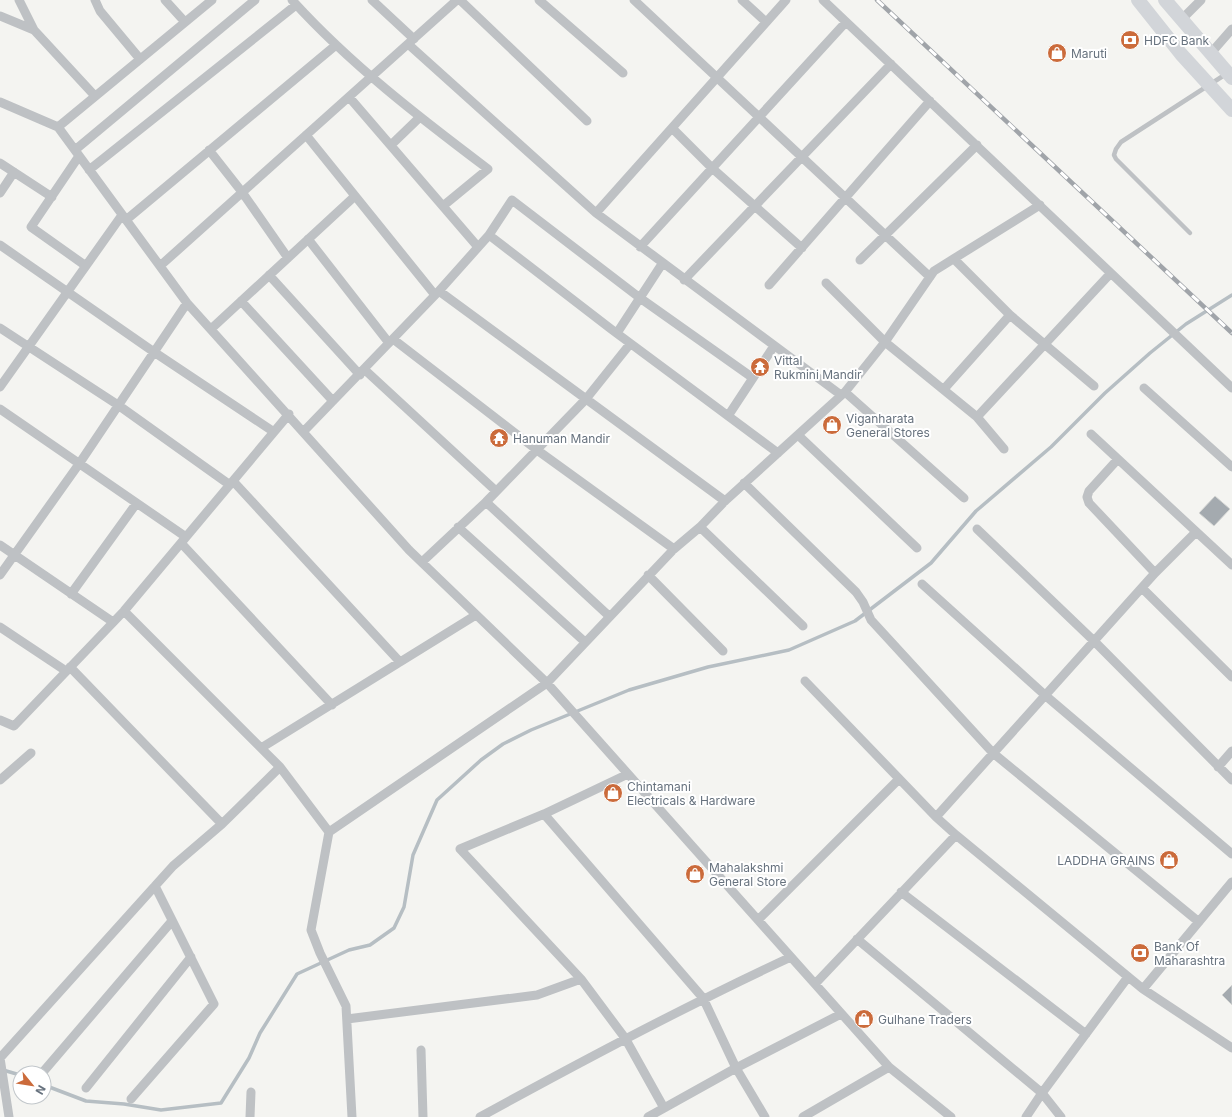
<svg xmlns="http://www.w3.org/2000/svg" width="1232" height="1117" font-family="Inter,sans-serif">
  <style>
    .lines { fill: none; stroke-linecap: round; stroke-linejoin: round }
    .stream { stroke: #b6bec3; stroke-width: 3.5 }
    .building { fill: #a4aaaf; stroke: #d5d6d4 }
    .service { stroke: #bec1c4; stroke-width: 4.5 }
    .minor { stroke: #bec1c4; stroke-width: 9 }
    .primary { stroke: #d2d5d9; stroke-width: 14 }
    .rail-casing { stroke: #a0a4a9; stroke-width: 4.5 }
    .rail { stroke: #fff; stroke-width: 3; stroke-dasharray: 9; stroke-linecap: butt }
    .labels { text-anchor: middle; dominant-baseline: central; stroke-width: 4; stroke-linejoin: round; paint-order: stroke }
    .poi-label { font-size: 12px; fill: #67727e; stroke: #fff; text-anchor: start }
  </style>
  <rect width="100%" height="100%" fill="#f4f4f1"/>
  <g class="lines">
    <path class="stream" d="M3,1070L20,1075
      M44,1085L86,1101L124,1104L161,1110L221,1103L249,1058L260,1033L297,974L349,950L370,945L394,928L404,907L413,855L437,800L481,760L503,744L531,730L629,690L708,667L789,650L855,621L931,563L976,511L1051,447L1105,393L1150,353L1186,324L1232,295"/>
  </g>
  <path class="building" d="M1215,496L1230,509L1214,526L1199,513Z
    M1232,985V1005L1222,995Z"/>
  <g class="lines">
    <path class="service" d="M1190,233L1116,159L1114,155L1116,149L1121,142L1226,74"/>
    <path class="minor" d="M19,0L34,30L95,96
      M95,0L100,11L140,59
      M165,0L185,22
      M292,0C350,64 419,117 488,169L443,206
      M372,0L414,39
      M460,0L587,121
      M539,0L623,73
      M634,0L930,277
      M742,0L766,22
      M823,0L1232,388
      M0,16L34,30
      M1182,19L1201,0
      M408,44L596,213L841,395
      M1211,53L1232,29
      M349,97L478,247
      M0,102L58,127L187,303L409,550L547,683L889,1067L951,1117
      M58,127L212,0
      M672,128L712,168L802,248
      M306,135L435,295
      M391,145L420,117
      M75,150L255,0
      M209,150L242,192L288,258
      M79,156L31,227L86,266
      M0,163L52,197
      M89,170L296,5
      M0,193L14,172
      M596,213L786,0
      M126,220L336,45
      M489,235L611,329L778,453
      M308,239L389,343
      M0,245L154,352L274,432
      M640,247L846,22
      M954,259L1010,315L1094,386
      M860,260L977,145
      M160,266L457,0
      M269,275L360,375
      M684,280L891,64
      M826,283L885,342L977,417L1004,449
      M769,285L930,101
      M439,291L725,501
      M241,301L333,401
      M0,328L118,405L230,485
      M211,329L355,196
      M617,333L662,264
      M393,339L537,450L674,549
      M365,370L496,491
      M0,387L122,215
      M1144,388L1232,467
      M944,389L1010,315
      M845,392L964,498
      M0,409L186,537
      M728,416L774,346
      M977,417L1110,274
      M304,431L439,291L489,235L512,200L640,298L753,378
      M1091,434L1232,565
      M798,435L917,548
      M1118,459L1089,491L1087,497L1089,503L1155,573
      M233,481L400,662
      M744,483L856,592L863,602L871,620L993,753L1199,922
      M486,502L609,616
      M458,527L585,642
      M700,527L803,626
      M977,529L1094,641L1232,780
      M181,543L332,705
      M0,545L113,622
      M422,562L486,502L586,399L630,344
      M0,575L79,464L187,303
      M648,575L723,651
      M922,584L1046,696L1232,854
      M1143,589L1232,677
      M71,594L136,504
      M124,611L280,767L329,832L311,930L320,953L346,1006L352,1117
      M0,627L66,671
      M70,667L222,824
      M805,681L936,817L956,835L1143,989L1232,1048
      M0,720L14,726L124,611L289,414
      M261,748L476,615
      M1218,767L1232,751
      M628,774L544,814L460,849L581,979L625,1038L664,1108
      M0,780L31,753
      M544,814L703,998L736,1068L765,1117
      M936,817L1155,573L1196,532
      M329,832L547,683L674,549L700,527L725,501L845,392L885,342L934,271L1040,205
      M901,892L1086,1034
      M758,920L899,779
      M857,939L1042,1093L1061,1117
      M815,984L956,835
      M1143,989L1232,882
      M347,1019L537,995L581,979
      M421,1050L423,1117
      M43,1072L172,921
      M86,1088L191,957
      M131,1099L214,1004L155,886
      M9,1117L0,1058L173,866L222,824L280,767
      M250,1117L251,1092
      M480,1117C582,1061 685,1006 791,957
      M648,1117L736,1068L841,1014
      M803,1117L889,1067
      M1026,1117L1042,1093L1128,977"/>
    <path class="primary" d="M1138,0L1181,54L1232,110
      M1165,0L1232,78"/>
    <defs>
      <path id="rail" d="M877,0L1232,333"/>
    </defs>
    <use href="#rail" class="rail-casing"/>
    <use href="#rail" class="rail"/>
  </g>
  <defs>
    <symbol id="bank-disc" viewBox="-11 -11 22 22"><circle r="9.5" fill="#cb6b3b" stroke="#fff"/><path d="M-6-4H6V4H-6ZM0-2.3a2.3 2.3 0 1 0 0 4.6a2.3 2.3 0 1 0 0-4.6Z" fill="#fff"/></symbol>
    <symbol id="shop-disc" viewBox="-11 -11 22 22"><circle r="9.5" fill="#cb6b3b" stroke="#fff"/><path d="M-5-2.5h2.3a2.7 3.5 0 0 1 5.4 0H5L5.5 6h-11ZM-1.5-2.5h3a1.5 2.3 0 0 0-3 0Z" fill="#fff"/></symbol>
    <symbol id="temple-disc" viewBox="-11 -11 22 22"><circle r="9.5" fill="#cb6b3b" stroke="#fff"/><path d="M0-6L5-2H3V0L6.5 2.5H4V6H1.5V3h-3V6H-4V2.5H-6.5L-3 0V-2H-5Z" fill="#fff"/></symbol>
  </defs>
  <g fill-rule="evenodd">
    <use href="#bank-disc" x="1119" y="29" width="22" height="22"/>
    <use href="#shop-disc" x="1046" y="42" width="22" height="22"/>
    <use href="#temple-disc" x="749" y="356" width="22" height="22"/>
    <use href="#shop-disc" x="821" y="414" width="22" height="22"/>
    <use href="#temple-disc" x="488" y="427" width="22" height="22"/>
    <use href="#shop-disc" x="602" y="782" width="22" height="22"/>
    <use href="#shop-disc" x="1158" y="849" width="22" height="22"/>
    <use href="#shop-disc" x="684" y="863" width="22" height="22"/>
    <use href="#bank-disc" x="1129" y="942" width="22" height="22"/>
    <use href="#shop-disc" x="853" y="1008" width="22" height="22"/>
  </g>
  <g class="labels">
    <g class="poi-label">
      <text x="1144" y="40">HDFC Bank</text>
      <text x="1071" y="53">Maruti</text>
      <text x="774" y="360">Vittal<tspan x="774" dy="14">Rukmini Mandir</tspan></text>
      <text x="846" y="418">Viganharata<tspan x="846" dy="14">General Stores</tspan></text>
      <text x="513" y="438">Hanuman Mandir</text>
      <text x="627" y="786">Chintamani<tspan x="627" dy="14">Electricals &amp; Hardware</tspan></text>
      <text x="1155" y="860" text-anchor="end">LADDHA GRAINS</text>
      <text x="709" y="867">Mahalakshmi<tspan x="709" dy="14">General Store</tspan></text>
      <text x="1154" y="946">Bank Of<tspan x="1154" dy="14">Maharashtra</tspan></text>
      <text x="878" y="1019">Gulhane Traders</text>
    </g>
  </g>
  <g transform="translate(32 1085) rotate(120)"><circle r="19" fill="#ffffff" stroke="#c2c7cb"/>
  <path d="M0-3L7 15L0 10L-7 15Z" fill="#cb6b3b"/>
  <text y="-6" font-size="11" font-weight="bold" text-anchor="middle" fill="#67727e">N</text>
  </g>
</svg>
